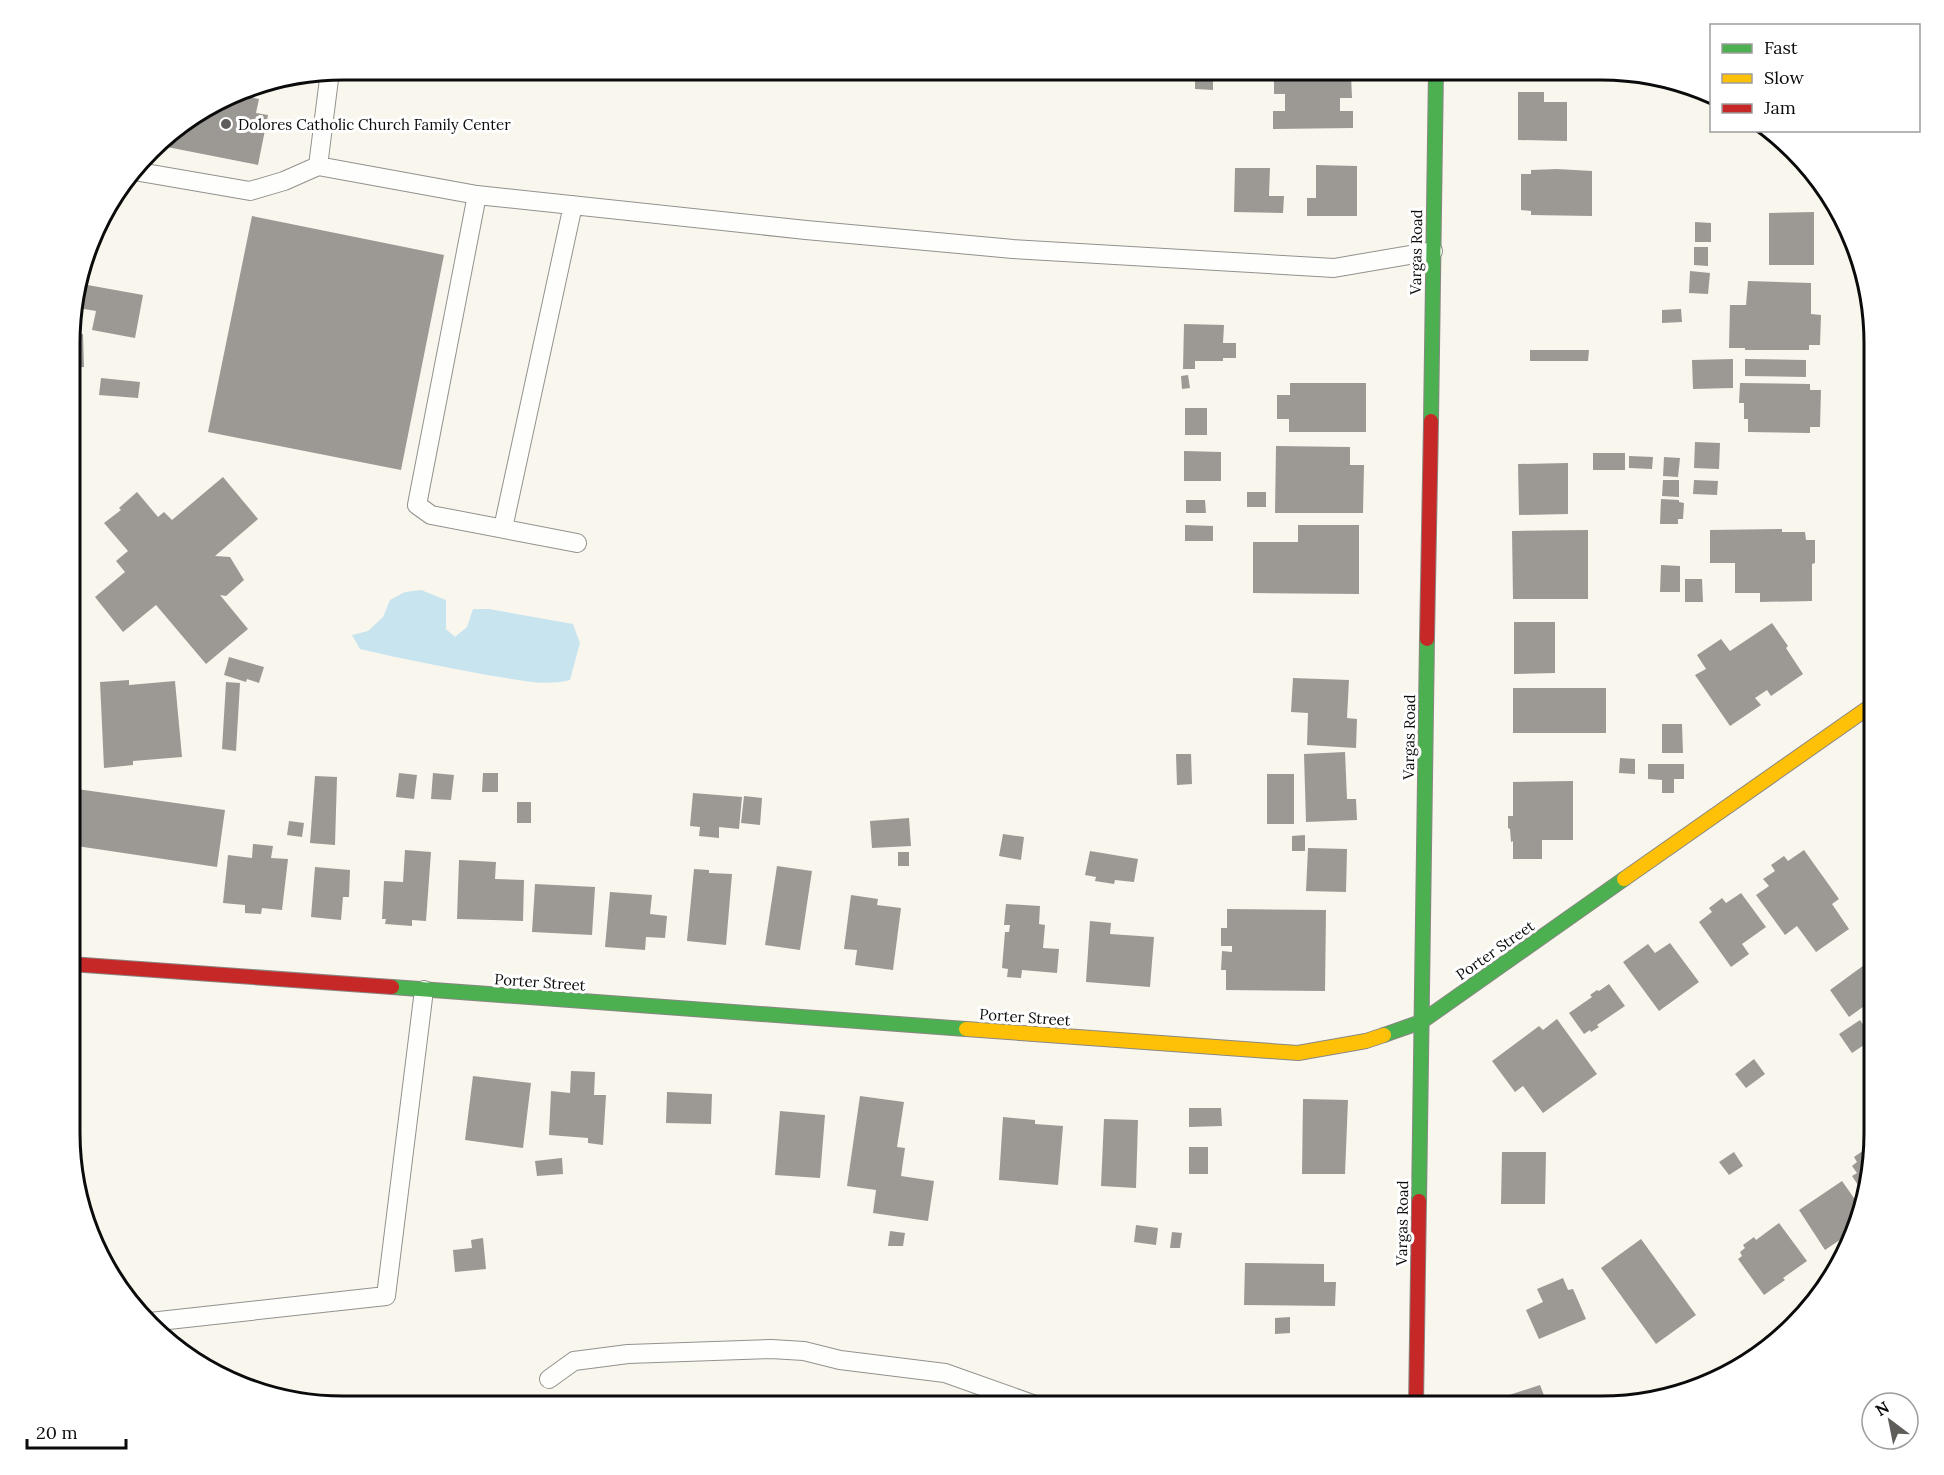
<svg xmlns="http://www.w3.org/2000/svg" width="1944" height="1475" font-family="Lora,serif">
  <style>
    .water { fill: #c8e5ef }
    .building { fill: #9c9894 }
    .lines { fill: none; stroke-linecap: round; stroke-linejoin: round }
    .lane-casing { stroke: #92918d; stroke-width: 20 }
    .fast-casing { stroke: #898784; stroke-width: 16 }
    .slow-casing { stroke: #898784; stroke-width: 16 }
    .jam-casing { stroke: #898784; stroke-width: 16 }
    .lane { stroke: #fefefc; stroke-width: 18 }
    .fast { stroke: #4caf50; stroke-width: 14 }
    .slow { stroke: #ffc107; stroke-width: 14 }
    .jam { stroke: #c62828; stroke-width: 14 }
    .poi-dot { fill: #5e5d5a; stroke: #fff; stroke-width: 2 }
    .labels { text-anchor: middle; dominant-baseline: central; stroke-width: 6; stroke-linejoin: round; paint-order: stroke }
    .poi-label { font-size: 15px; fill: #0b0b0b; stroke: #fff; text-anchor: start }
    .street-label { font-size: 15px; fill: #0b0b0b; stroke: #fff }
    .rim { fill: none; stroke: #0b0b0b; stroke-width: 3 }
  </style>
  <rect width="100%" height="100%" fill="#f9f6ee"/>
  <path class="water" d="M421,590L446,600V629L455,637L467,627L473,609H489L573,624L580,643L570,680C543,687 515,679 487,675C445,667 402,659 360,649L352,635L368,631L383,617L390,600L405,592Z"/>
  <path class="building" d="M1195,74H1213V90L1195,89Z
    M1274,75H1351L1352,98H1340V111H1353V128L1273,129V111H1285V94H1274Z
    M250,86L248,97L259,99L256,113L268,115L258,165L167,147L170,132Z
    M1518,92H1544V102H1567V141L1518,140Z
    M1316,165L1357,166V216H1307V198H1316Z
    M1235,168H1270L1269,196H1284L1283,213L1234,212Z
    M1557,169L1592,171V216L1531,215V211L1521,210V174H1531V170Z
    M1814,212V265H1769V213Z
    M252,216L444,255L401,470L208,432Z
    M1695,222L1711,223V242H1695Z
    M1694,247H1708V266L1694,265Z
    M1690,271L1710,273L1708,294L1689,293Z
    M1748,281L1811,283V314L1821,315L1820,345H1809V350H1745V348H1729L1730,305H1746Z
    M82,284L143,295L135,338L92,330L96,311L78,308Z
    M1681,309L1682,322L1662,323V310Z
    M1184,324L1224,325L1223,343H1236V358H1223V361H1195V369H1183Z
    M83,334L84,367L71,368V335Z
    M1530,350H1589L1588,361H1530Z
    M1733,359V388L1693,389L1692,360Z
    M1745,359L1806,360V377L1745,376Z
    M1188,375L1190,388L1182,389L1181,376Z
    M101,378L140,382L138,398L99,395Z
    M1290,383H1366V432H1289V419H1277V395H1290Z
    M1740,383L1810,384V390H1821L1820,427H1810V433L1748,432V419H1744V403H1739Z
    M1185,408H1207V435H1185Z
    M1695,442L1720,443L1719,469L1694,468Z
    M1276,446L1350,447V465H1364L1363,513H1275Z
    M1184,451L1221,452V481H1184Z
    M1593,453H1625V470H1593Z
    M1629,456L1653,457L1652,469L1629,468Z
    M1664,457L1680,458L1678,477L1663,476Z
    M1568,463V514L1519,515L1518,464Z
    M223,477L258,519L215,556L230,557L244,580L226,596L220,595L248,629L206,664L156,605L123,632L95,597L125,572L116,561L128,551L104,523L121,510L119,508L137,492L158,517L164,512L172,520Z
    M1663,480H1679V497L1662,496Z
    M1694,480L1718,481L1717,495L1693,494Z
    M1247,492H1266V507H1247Z
    M1661,499L1679,500V502L1684,503L1683,519H1678V524H1660Z
    M1186,500H1205L1206,513H1186Z
    M1185,525L1213,526V541H1185Z
    M1298,525H1359V594L1253,593V542H1298Z
    M1782,529V532H1805L1806,540H1815V563L1812,564V601L1760,602V593H1735V563H1710V530Z
    M1588,530V599H1513L1512,531Z
    M1661,565L1680,566V592H1660Z
    M1685,579H1702L1703,602H1685Z
    M1514,622H1555V673L1514,674Z
    M1772,623L1788,646L1786,648L1803,674L1771,696L1767,690L1755,698L1761,705L1730,726L1695,675L1706,669L1697,655L1721,639L1730,651Z
    M229,657L264,667L259,683L247,679L246,682L224,675Z
    M1293,678L1349,680L1347,718L1357,719L1356,748L1307,745L1308,713L1291,712Z
    M129,680V685L175,681L182,757L133,761V765L104,768L100,682Z
    M226,682L240,683L236,751L222,749Z
    M1513,688H1606V733H1513Z
    M1662,724H1682L1683,753H1662Z
    M1345,752L1347,799H1356L1357,820L1306,822L1304,754Z
    M1176,754H1191L1192,784L1177,785Z
    M1620,758L1635,759V774L1619,773Z
    M1648,764H1684V779H1674V793H1662V780L1648,779Z
    M399,773L417,775L414,799L396,797Z
    M433,773L454,775L451,800L431,799Z
    M483,773H498V792H482Z
    M1267,774H1294V824H1267Z
    M315,776L337,777L335,845L310,843Z
    M1573,781V840H1542V859H1513V841L1511,842L1510,829L1508,828V816H1513V782Z
    M70,788L225,810L217,867L70,845Z
    M693,793L742,797L739,829L719,827V838L699,836L700,827L690,826Z
    M744,796L762,798L760,825L741,823Z
    M517,802H531V823H517Z
    M909,818L911,846L872,848L870,821Z
    M289,821L304,823L302,837L287,835Z
    M1003,834L1024,837L1021,860L999,856Z
    M1305,835V851H1292V836Z
    M253,844L273,846L271,858L288,859L282,910L262,908L261,914L245,913V905L223,903L228,855L252,858Z
    M1308,848L1347,849L1346,892L1306,891Z
    M405,850L431,852L426,921L412,920V926L385,924L386,919H382L384,881L403,882Z
    M1804,850L1839,899L1832,904L1849,929L1816,952L1797,926L1785,935L1756,895L1769,886L1763,879L1775,871L1771,865L1784,856L1788,861Z
    M1090,851L1138,859L1134,882L1115,880L1114,884L1095,881L1096,877L1085,875Z
    M898,852H909V866H898Z
    M459,860L496,862L495,879L524,880L523,921L457,919Z
    M777,866L812,871L800,950L765,945Z
    M315,867L350,870L349,897H343L341,920L311,917Z
    M694,869L709,870V873L732,874L726,945L687,941Z
    M535,884L595,887L592,935L532,932Z
    M610,892L652,895L650,914L667,916L665,938L646,937L645,950L605,947Z
    M1741,893L1766,927L1742,944L1749,954L1731,967L1699,922L1712,912L1709,908L1722,898L1726,903Z
    M851,895L878,899L877,905L901,908L893,970L855,965L857,950L844,949Z
    M1006,904L1040,906L1039,924L1045,925L1043,948L1059,949L1057,973L1022,970L1021,978L1007,977L1008,969L1002,968L1005,932H1009L1010,925H1004Z
    M1227,909L1326,910L1325,991L1226,990V970H1221L1222,951L1232,952V946H1221V928H1227Z
    M1090,921L1111,923L1110,934L1154,937L1150,987L1086,982Z
    M1670,943L1699,982L1659,1011L1623,962L1648,944L1655,953Z
    M1871,960L1875,965L1874,999L1849,1017L1830,990Z
    M1609,984L1625,1006L1597,1025L1599,1027L1591,1032L1590,1030L1584,1034L1569,1013L1592,997L1590,995L1597,990L1599,991Z
    M1557,1019L1597,1074L1543,1113L1523,1086L1515,1092L1492,1061L1539,1026L1543,1030Z
    M1860,1020L1873,1039L1852,1053L1839,1034Z
    M1754,1059L1765,1074L1746,1088L1735,1074Z
    M571,1071L595,1072L594,1095H606L603,1145L588,1143V1138L549,1135L551,1091L570,1093Z
    M473,1076L531,1083L523,1148L465,1140Z
    M667,1092L712,1094L711,1124L666,1123Z
    M860,1096L904,1102L897,1147L905,1148L901,1176L934,1181L928,1221L873,1213L876,1190L847,1186Z
    M1303,1099L1348,1100L1345,1174H1302Z
    M1189,1108H1221L1222,1126L1189,1127Z
    M780,1111L825,1115L820,1178L775,1175Z
    M1003,1117L1035,1120V1124L1063,1126L1058,1185L999,1180Z
    M1104,1119L1138,1120L1136,1188L1101,1186Z
    M1870,1146L1874,1153L1864,1194L1852,1176L1857,1173L1852,1166L1857,1162L1854,1157Z
    M1189,1147H1208V1174H1189Z
    M1502,1152H1546L1545,1204H1501Z
    M1734,1152L1743,1166L1729,1175L1719,1162Z
    M562,1158L563,1174L537,1176L535,1161Z
    M1842,1181L1861,1208L1856,1229L1825,1250L1799,1210Z
    M1779,1223L1807,1261L1783,1278L1785,1280L1764,1295L1738,1259L1742,1256L1740,1252L1745,1248L1743,1245L1754,1237L1756,1240Z
    M1136,1225L1158,1228L1156,1245L1134,1242Z
    M890,1231L905,1233L903,1246H888Z
    M1172,1232L1182,1233L1180,1248H1170Z
    M483,1238L486,1269L455,1272L453,1250L472,1248L471,1240Z
    M1641,1239L1696,1315L1656,1344L1601,1268Z
    M1245,1263L1324,1264V1282H1336L1335,1306L1244,1305Z
    M1563,1278L1568,1290L1573,1289L1586,1319L1539,1339L1526,1310L1543,1302L1537,1289Z
    M1290,1317V1333L1275,1334V1318Z
    M1540,1385L1548,1406H1489L1488,1402Z
    M506,1397L507,1406L467,1405L466,1400Z"/>
  <g class="lines">
    <defs>
      <path id="lane" d="M318,166L330,71
        M134,171L250,191L284,181L318,166L477,195
        M503,528L573,205
        M577,543L431,515L417,505L477,195L806,230L1013,249L1334,268L1433,251
        M150,1322L386,1296L424,990
        M549,1379L574,1361L628,1354L771,1349L804,1351L840,1360L945,1373L1038,1406"/>
      <path id="fast" d="M1431,421L1436,69
        M392,987L966,1029
        M1384,1035L1421,1022L1624,879
        M1419,1201L1427,639"/>
      <path id="slow" d="M1624,879L1875,703
        M966,1029L1298,1053L1366,1041L1384,1035"/>
      <path id="jam" d="M1427,639L1431,421
        M70,964L392,987
        M1416,1406L1419,1201"/>
    </defs>
    <use href="#lane" class="lane-casing"/>
    <use href="#fast" class="fast-casing"/>
    <use href="#slow" class="slow-casing"/>
    <use href="#jam" class="jam-casing"/>
    <use href="#lane" class="lane"/>
    <use href="#fast" class="fast"/>
    <use href="#slow" class="slow"/>
    <use href="#jam" class="jam"/>
  </g>
  <circle class="poi-dot" cx="226" cy="124" r="6"/>
  <g class="labels">
    <g class="poi-label">
      <text x="238" y="124">Dolores Catholic Church Family Center</text>
    </g>
    <g class="street-label">
      <text transform="translate(1416 252) rotate(-89)">Vargas Road</text>
      <text transform="translate(1409 737) rotate(-89)">Vargas Road</text>
      <text transform="translate(1495 950) rotate(-35)">Porter Street</text>
      <text transform="translate(540 982) rotate(4)">Porter Street</text>
      <text transform="translate(1025 1017) rotate(4)">Porter Street</text>
      <text transform="translate(1402 1223) rotate(-89)">Vargas Road</text>
    </g>
  </g>
  <path d="M0 0H1944V1475H0ZM343 80H1601A263 263 0 0 1 1864 343V1133A263 263 0 0 1 1601 1396H343A263 263 0 0 1 80 1133V343A263 263 0 0 1 343 80Z" fill="#fff" fill-rule="evenodd"/>
  <path class="rim" d="M343 80H1601A263 263 0 0 1 1864 343V1133A263 263 0 0 1 1601 1396H343A263 263 0 0 1 80 1133V343A263 263 0 0 1 343 80Z"/>
  <rect x="1710" y="24" width="210" height="108" fill="#ffffff" stroke="#9d9d9d" stroke-width="1.5"/>
  <rect x="1722" y="44" width="30" height="9" fill="#4caf50" stroke="#9d9d9d" stroke-width="1.5"/>
  <text x="1764" y="54" font-size="18" fill="#0b0b0b">Fast</text>
  <rect x="1722" y="74" width="30" height="9" fill="#ffc107" stroke="#9d9d9d" stroke-width="1.5"/>
  <text x="1764" y="84" font-size="18" fill="#0b0b0b">Slow</text>
  <rect x="1722" y="104" width="30" height="9" fill="#c62828" stroke="#9d9d9d" stroke-width="1.5"/>
  <text x="1764" y="114" font-size="18" fill="#0b0b0b">Jam</text>
  <g transform="translate(1890 1421) rotate(328)"><circle r="28" fill="#ffffff" stroke="#9d9d9d" stroke-width="1.5"/>
  <path d="M0-4.5L10 22L0 15L-10 22Z" fill="#5e5d5a"/>
  <text y="-9" font-size="16" font-weight="bold" text-anchor="middle" fill="#0b0b0b">N</text>
  </g>
  <path d="M27 1439v9h99v-9" fill="none" stroke="#0b0b0b" stroke-width="3"/>
  <text x="36" y="1439" font-size="18" fill="#0b0b0b" stroke="#ffffff" stroke-width="4.5" paint-order="stroke">20 m</text>
</svg>
